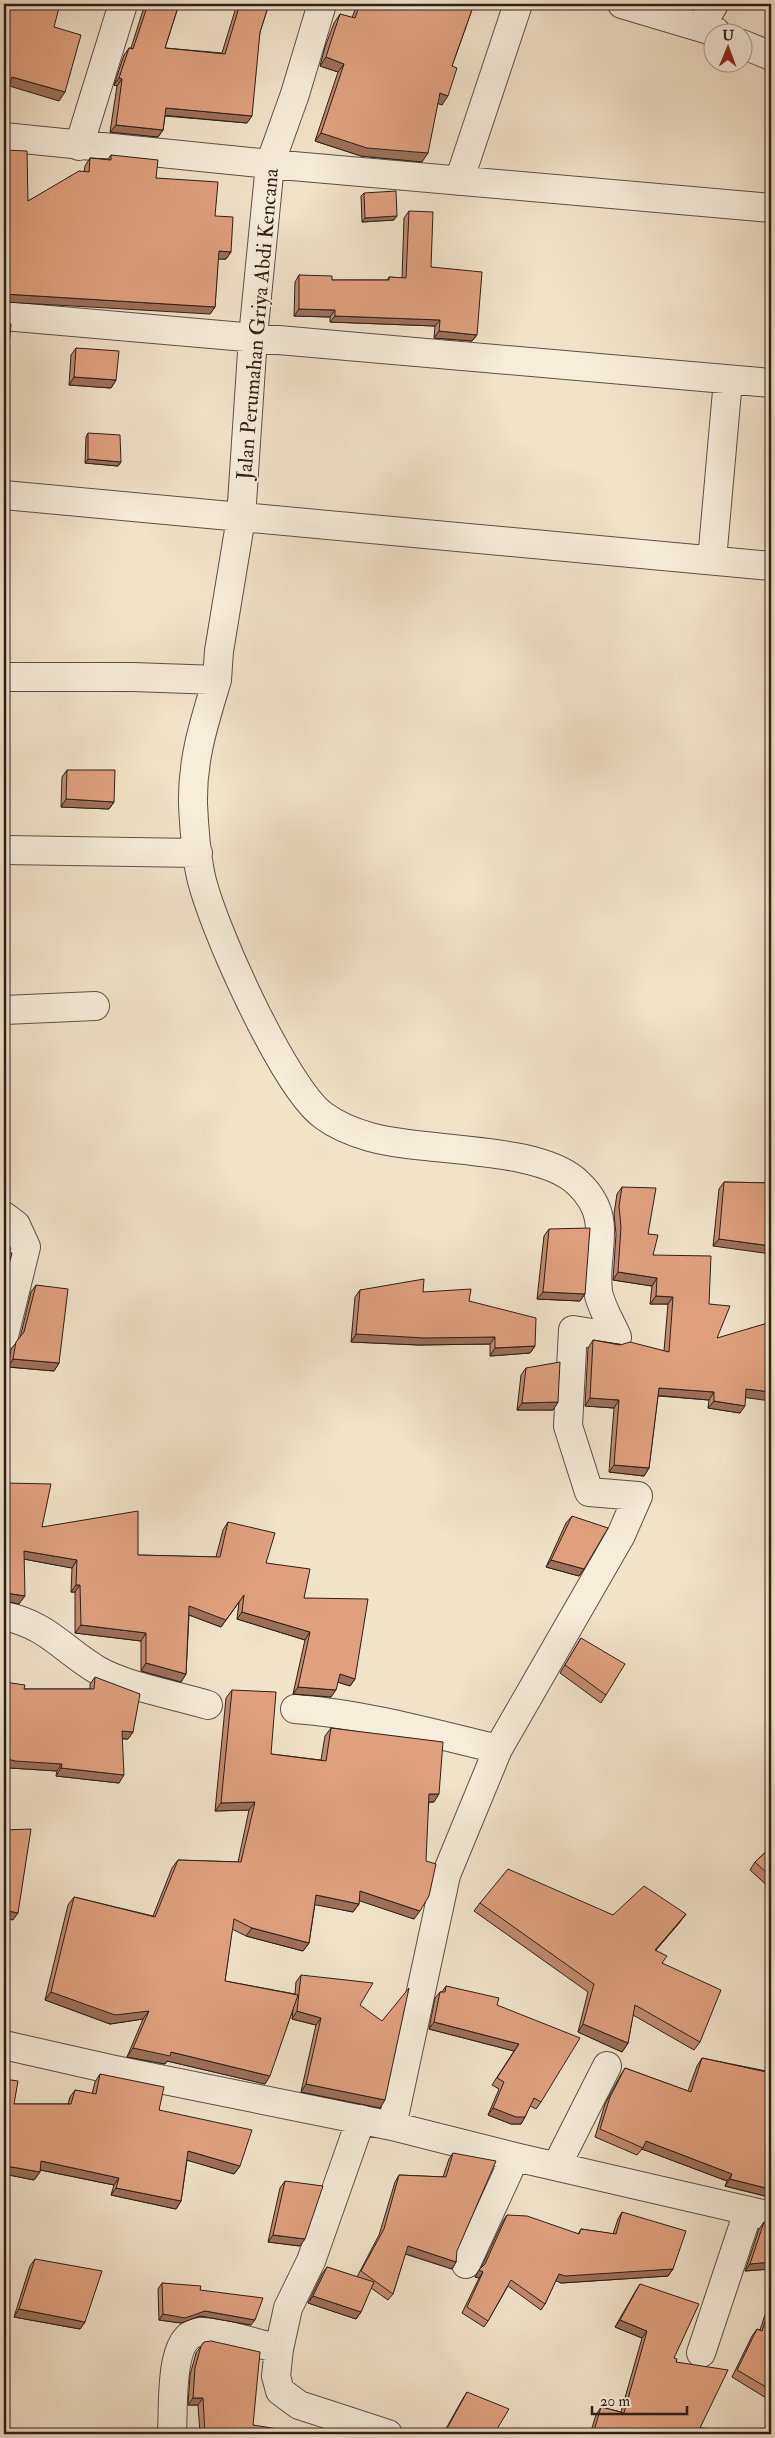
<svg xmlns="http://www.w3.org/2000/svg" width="775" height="2438" font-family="'IM FELL Double Pica',serif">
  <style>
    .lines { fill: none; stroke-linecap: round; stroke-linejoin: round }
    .minor-casing { stroke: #5e5046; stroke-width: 30 }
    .minor { stroke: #f6eddb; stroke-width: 28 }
    .wall { fill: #c18a6c; stroke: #2d1f1a }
    .shaded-wall { fill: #9d7058; stroke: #2d1f1a }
    .building { fill: #e0a07e; stroke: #2d1f1a }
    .labels { text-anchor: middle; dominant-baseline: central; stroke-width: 4; stroke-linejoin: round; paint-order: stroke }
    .street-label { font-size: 21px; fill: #2d1f1a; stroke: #f6eddb }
  </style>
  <rect width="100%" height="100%" fill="#f1e3c8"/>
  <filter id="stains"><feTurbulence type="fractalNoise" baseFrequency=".004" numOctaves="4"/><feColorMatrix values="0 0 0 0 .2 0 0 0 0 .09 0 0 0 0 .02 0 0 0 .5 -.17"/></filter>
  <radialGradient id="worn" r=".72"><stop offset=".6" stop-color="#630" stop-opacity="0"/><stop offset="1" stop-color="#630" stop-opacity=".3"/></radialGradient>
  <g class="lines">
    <defs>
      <path id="minor" d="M622,4L716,32
        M701,26L714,4
        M742,44L771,56
        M4,137L270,164L771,208
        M79,146L123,4
        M459,181L518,4
        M4,316L771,383
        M4,495L771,566
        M712,560L728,380
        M4,677H133L217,680L219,651L241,518L253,337L270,164L295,94L322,4
        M217,680C204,723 192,759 193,804C194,826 196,851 200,872C209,921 285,1089 324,1116C336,1125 356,1133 370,1137C425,1153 541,1145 579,1184C615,1219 593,1249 598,1291C600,1305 611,1323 617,1337L573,1330L568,1426L589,1492L638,1496L621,1535L498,1749L446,1875L392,2126
        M4,850L198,853
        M4,1010L95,1006
        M4,1216L16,1225L26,1247L4,1336
        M4,1616C48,1625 63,1650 99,1671C128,1687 175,1695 208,1705
        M295,1709C364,1714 431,1733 498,1749
        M4,2045L110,2069L392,2126L515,2157L771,2216
        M361,2119L311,2261L288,2308L279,2349L276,2376L280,2391L299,2405L388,2434
        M557,2165L607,2066
        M466,2264L515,2157
        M701,2353L748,2212
        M172,2431C174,2406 168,2334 200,2332C219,2331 258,2344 279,2349"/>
    </defs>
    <use href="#minor" class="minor-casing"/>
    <use href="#minor" class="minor"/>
  </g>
  <path class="wall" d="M145,4H179L165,48L222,53L237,4H269L260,32L247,123L165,116L163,130L158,137L110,132L117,86L114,85L124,55L129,48H131Z
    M357,4H474L452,66L442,105L438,103L422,162L361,156L315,141L338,72L320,66L325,47L334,23L340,14L352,18Z
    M111,155L156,178L215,216L231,252L226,259H218L215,307L210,314L28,201L84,172L85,166L90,158L108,159Z
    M364,193L394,220L362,222L361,196Z
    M409,211L431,267L477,335L472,341L434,338L435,326L330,322V317L294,316L295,282L299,275L332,280H387L389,277L402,278L404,218Z
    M76,348L116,380L111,388L69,385L71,355Z
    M88,433L121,462L118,466L85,463L86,437Z
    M67,770L114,802L109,809L61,807L62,777Z
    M724,1182L771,1183L713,1246L719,1189Z
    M622,1187L648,1234L653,1255L709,1304L717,1338L746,1397L740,1413L708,1408L709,1400L658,1396L649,1468L644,1476L609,1472L614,1408L585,1406L588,1348L593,1340L664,1351L668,1304H650L652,1286L613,1280L616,1234L614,1214L617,1194Z
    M549,1229L585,1294L580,1301L537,1299L544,1236Z
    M36,1285L59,1363L54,1371L8,1367L11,1349L20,1338L31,1292Z
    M360,1290L423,1292L469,1301L535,1346L530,1353L490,1356V1344L419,1345L351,1342L355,1297Z
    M526,1368L558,1402L553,1410H517L521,1375Z
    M4,1483L42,1527L138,1555L216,1557L223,1530L228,1522L266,1563L304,1598L355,1679L350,1686L338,1682L331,1697L293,1694L305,1640L237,1619L239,1602L221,1627L189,1615L186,1674L181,1682L141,1671V1641L75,1633V1592H71L72,1568L24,1559L19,1604Z
    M572,1516L584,1569L579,1576L546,1567L566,1523Z
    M581,1638L606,1695L601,1703L560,1673Z
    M95,1677L133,1732L128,1739H122L119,1783L56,1776L57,1771L10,1768L4,1766V1682L24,1689H90V1684Z
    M232,1690L271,1754L321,1760L325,1736L331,1728L434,1802H429L414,1919L359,1900V1904L353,1912L315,1904L309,1943L303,1951L246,1936L232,1929L225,1981L295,1994L296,1982L301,1975L360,2005L380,2108L301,2092L316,2025L292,2019L293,2010L265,2084L167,2061L165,2064L127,2057L143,2019L110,2024L45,2000L68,1905L74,1897L153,1916L172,1868L178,1860L238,1862L249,1810L215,1811L226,1698Z
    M771,1847V1889L750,1870L755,1862Z
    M480,1903L613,1915L680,1922L656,1950L700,2042L694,2050L633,2015L628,2043L622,2052L578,2032L588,1992L474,1911Z
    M446,1986L497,2005L541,2102L536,2109L530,2106L525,2117L521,2124H511L488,2115L499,2089L492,2085L514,2051L429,2029L435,1998L440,1992H442Z
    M702,2058L771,2072V2071V2184L765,2196L725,2186L727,2181L642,2149L637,2155L595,2137L605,2104L620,2076L625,2068L688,2091L697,2066Z
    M100,2074L159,2110L240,2166L234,2174L187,2160L181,2201L176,2209L111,2195L114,2185L40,2170V2172L34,2180L4,2174V2079L14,2104H68L70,2097L75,2090L92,2094L95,2082Z
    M453,2153L456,2262L452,2269L405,2254L393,2294L388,2300L371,2288L361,2312L356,2319L308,2303L322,2274L327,2267L357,2277L379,2235L395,2182L399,2175L443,2177L449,2159Z
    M285,2181L300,2246L268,2242L280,2188Z
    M622,2212L673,2269L668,2276L561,2283L556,2280L545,2304L541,2310L508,2286L488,2321L484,2327L462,2313L479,2278L475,2277L481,2268L503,2221L507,2215L578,2234L581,2229L613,2234L618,2219Z
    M764,2222L771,2269L745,2271L759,2229Z
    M35,2259L85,2322L80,2329L14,2317L30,2266Z
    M162,2283L200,2290L251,2325L200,2316L181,2323L159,2320L158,2289Z
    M640,2284L676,2362L700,2428L771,2434H590L596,2415L601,2407L621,2412L642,2338L615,2327L635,2292Z
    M771,2297V2401L732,2377L752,2336L757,2329L760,2330Z
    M204,2342L253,2425L283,2434H200L198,2405H188L190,2375L196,2353Z
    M467,2392L494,2434H443L462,2400Z"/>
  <path class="shaded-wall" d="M271,4H284L282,7Z
    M676,4H697L693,9Z
    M326,57L344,64L338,72L320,66Z
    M12,77L65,92L59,101L6,85Z
    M119,78L122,79L117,86L114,85Z
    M440,93L448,96L442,105L434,102Z
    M166,108L252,116L247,123L161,115Z
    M116,125L163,130L158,137L110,132Z
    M321,133L428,153L422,162L361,156L315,141Z
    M397,216L394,220L362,222L365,218Z
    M219,251L231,252L226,259H214Z
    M4,294L215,307L210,314L4,302Z
    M299,309L335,310L330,317L294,316Z
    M335,316L440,320L435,326L330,322Z
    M439,331L477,335L472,341L434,338Z
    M74,377L116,380L111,388L69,385Z
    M88,459L121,462L118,466L85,463Z
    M66,799L114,802L109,809L61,807Z
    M719,1239L771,1246V1254L713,1246Z
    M618,1272L657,1278L652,1286L613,1280Z
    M543,1292L585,1294L580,1301L537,1299Z
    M656,1296L673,1297L668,1304H650Z
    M356,1334L495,1337L490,1344L419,1345L351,1342Z
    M535,1346L530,1353L490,1356L495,1348Z
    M13,1359L59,1363L54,1371L8,1367Z
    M659,1388L714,1392L709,1400L653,1395Z
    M746,1389L771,1392V1401L741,1397Z
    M590,1398L619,1400L614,1408L585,1406Z
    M714,1401L745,1406L740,1413L708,1408Z
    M558,1402L553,1410H517L522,1403Z
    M614,1465L649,1468L644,1476L609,1472Z
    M24,1551L77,1560L72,1568L18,1558Z
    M551,1560L584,1569L579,1576L546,1567Z
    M76,1585H80L75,1592H71Z
    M6,1593L25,1596L19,1604L4,1601V1595Z
    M244,1595L221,1627L184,1613L189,1606Z
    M242,1612L310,1632L305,1640L237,1619Z
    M81,1625L146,1633L141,1641L75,1633Z
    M146,1663L186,1674L181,1682L141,1671Z
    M340,1674L355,1679L350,1686L334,1681Z
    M298,1687L336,1690L331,1697L293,1694Z
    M122,1731L133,1732L128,1739L117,1738Z
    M4,1758L62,1764L57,1771L10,1768L4,1766Z
    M61,1768L124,1775L119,1783L56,1776Z
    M429,1794H439L434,1802H423Z
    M255,1802L249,1810L215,1811L221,1803Z
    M360,1891L420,1911L414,1919L354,1899Z
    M316,1895L359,1904L353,1912L311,1904Z
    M4,1910L18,1913L13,1920L4,1918Z
    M686,1914L680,1922L649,1958L655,1950Z
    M252,1928L309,1943L303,1951L246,1936Z
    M51,1992L149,2011L143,2019L110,2024L45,2000Z
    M297,2011L321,2018L316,2025L292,2019Z
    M434,2022L519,2044L514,2051L429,2029Z
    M583,2024L628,2043L622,2052L578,2032Z
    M133,2048L171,2052L270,2076L265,2084L167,2061L165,2064L127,2057Z
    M306,2084L385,2100L380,2108L301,2092Z
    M493,2108L525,2117L521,2124H511L488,2115Z
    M646,2141L732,2174L727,2181L642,2149Z
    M188,2151L240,2166L234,2174L183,2159Z
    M41,2161L119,2178L114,2185L36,2169Z
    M6,2166L40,2172L34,2180L4,2174V2168Z
    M730,2179L770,2189L765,2196L725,2186Z
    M116,2188L181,2201L176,2209L111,2195Z
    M273,2235L305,2239L300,2246L268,2242Z
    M408,2246L456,2262L452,2269L403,2253Z
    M771,2262V2269L745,2271L750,2264Z
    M673,2269L668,2276L561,2283L554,2280L559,2274Z
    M479,2270L483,2272L479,2278L475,2277Z
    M313,2296L361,2312L356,2319L308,2303Z
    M19,2309L85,2322L80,2329L14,2317Z
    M205,2311L255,2320L251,2325L200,2316L181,2323L159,2320L163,2314Z
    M620,2320L647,2331L642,2338L615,2327Z
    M193,2398H203L198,2405H188Z"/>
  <path class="building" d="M4,4H60L54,27L81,35L65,92L12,77L4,103Z
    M148,4H179L165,48L225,54L240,4H269L260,32L252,116L166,108L163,130L116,125L122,79L119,78L129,48L133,49Z
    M360,4H474L452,66L457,68L448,96L440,93L428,153L367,148L321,133L344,64L326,57L332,38L340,14L355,18Z
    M4,150L27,151L28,201L79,171L89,172L90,158L111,160V155L158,160L156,178L218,182L215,216L233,217L231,252L219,251L215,307L4,294Z
    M396,191L397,216L365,218L364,193Z
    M409,211L433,212L431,267L482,272L477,335L439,331L440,320L335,316V310L299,309V275L332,276V280H389V277L406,278Z
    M4,322L11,324L7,367H4Z
    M76,348L119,351L116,380L74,377Z
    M88,433L120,435L121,462L88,459Z
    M67,770H115L114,802L66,799Z
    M724,1182L771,1183V1246L719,1239Z
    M622,1187L656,1188L648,1234L658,1235L653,1255L711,1256L709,1304L730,1306L717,1338L771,1322V1392L746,1389L745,1406L714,1401V1392L659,1388L649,1468L614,1465L619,1400L590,1398L593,1340L620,1345L630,1342L669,1352L673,1297L656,1296L657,1278L618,1272L621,1227L619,1206Z
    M590,1228L585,1294L543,1292L549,1229Z
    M4,1251L12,1253L4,1284Z
    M424,1279L423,1292L471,1289L469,1301L536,1318L535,1346L495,1348V1337L424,1338L356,1334L360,1290Z
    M36,1285L68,1289L59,1363L13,1359L16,1342L24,1332Z
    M560,1362L558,1402L522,1403L526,1368Z
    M4,1483L51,1484L42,1527L138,1511V1555L220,1557L228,1522L275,1533L266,1563L310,1569L304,1598L368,1599L355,1679L340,1674L336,1690L298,1687L310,1632L242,1612L244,1595L226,1620L189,1606L186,1674L146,1663V1633L81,1625L80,1585H76L77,1560L24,1551L25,1596L6,1593L4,1595Z
    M572,1516L608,1528L584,1569L551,1560Z
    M581,1638L625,1664L606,1695L565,1665Z
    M95,1677L140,1694L133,1732L122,1731L124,1775L61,1768L62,1764L15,1761L4,1758V1682L25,1685L24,1689H94Z
    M232,1690L276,1692L271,1754L326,1761L331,1728L443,1742L439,1794H429L426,1861L436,1864L429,1896L420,1911L360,1891L359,1904L316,1895L309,1943L252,1928L234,1919L225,1981L298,1995L270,2076L171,2052L170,2056L133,2048L149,2011L115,2015L51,1992L74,1897L155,1917L178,1860L241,1862L255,1802L221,1803Z
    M31,1829L18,1913L4,1910V1830Z
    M771,1847V1877L755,1862Z
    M508,1869L613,1915L644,1886L686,1914L655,1950L667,1956L662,1963L721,1990L700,2042L635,2005L628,2043L583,2024L594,1984L480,1903Z
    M301,1975L373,1983L360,2005L382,2021L409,1988L385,2100L306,2084L321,2018L297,2011Z
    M446,1986L499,1998L497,2005L580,2038L541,2102L534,2098L525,2117H516L493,2108L504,2082L497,2078L519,2044L434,2022L440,1992H445Z
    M702,2058L771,2073V2184L770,2189L730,2179L732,2174L646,2141L643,2148L600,2129L610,2097L625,2068L691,2092Z
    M100,2074L164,2087L159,2110L252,2130L240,2166L188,2151L181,2201L116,2188L119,2178L41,2161L40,2172L6,2166L7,2157H4V2079L18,2081L14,2104H71L75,2090L96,2094Z
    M453,2153L496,2161L457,2251L456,2262L408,2246L393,2294L361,2271L384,2229L399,2175L446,2177Z
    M285,2181L323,2186L305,2239L273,2235Z
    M622,2212L686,2231L673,2269L565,2276L559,2274L545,2304L511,2280L488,2321L467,2307L483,2272L479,2270L485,2264L507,2215L527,2216L579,2234L581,2229L616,2234Z
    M764,2222L771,2223V2262L750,2264Z
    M35,2259L102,2271L85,2322L19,2309Z
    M327,2267L374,2282L361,2312L313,2296Z
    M162,2283L201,2286L200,2290L263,2298L255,2320L205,2311L185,2318L163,2314Z
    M640,2284L699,2304L674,2358L677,2359L676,2362L728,2370L700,2428L771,2431V2434H593L601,2407L624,2413L647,2331L620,2320Z
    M771,2304V2390L737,2370L757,2329L762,2331Z
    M211,2341L260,2352L253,2425L284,2430L283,2434H205L203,2398H193L195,2368L201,2346L204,2342Z
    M467,2392L509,2409L494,2434H444Z"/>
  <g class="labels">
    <g class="street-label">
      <text transform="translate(258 324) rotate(-85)">Jalan Perumahan Griya Abdi Kencana</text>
    </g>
  </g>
  <rect width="775" height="2438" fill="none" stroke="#f1e3c8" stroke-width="20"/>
  <rect x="5" y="5" width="765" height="2428" fill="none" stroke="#2d1f1a" stroke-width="2.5"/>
  <rect x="10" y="10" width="755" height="2418" fill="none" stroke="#2d1f1a"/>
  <g transform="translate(728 48) rotate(1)"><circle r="24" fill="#f6eddb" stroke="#a69b8e"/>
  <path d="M0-4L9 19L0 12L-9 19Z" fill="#8f2418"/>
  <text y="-8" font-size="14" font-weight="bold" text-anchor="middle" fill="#2d1f1a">U</text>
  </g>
  <path d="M592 2406v8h95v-8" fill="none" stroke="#2d1f1a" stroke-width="2.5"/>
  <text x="600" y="2406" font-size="15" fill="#2d1f1a" stroke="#f6eddb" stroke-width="4" paint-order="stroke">20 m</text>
  <rect width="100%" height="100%" filter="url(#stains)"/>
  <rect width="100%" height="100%" fill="url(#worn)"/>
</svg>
